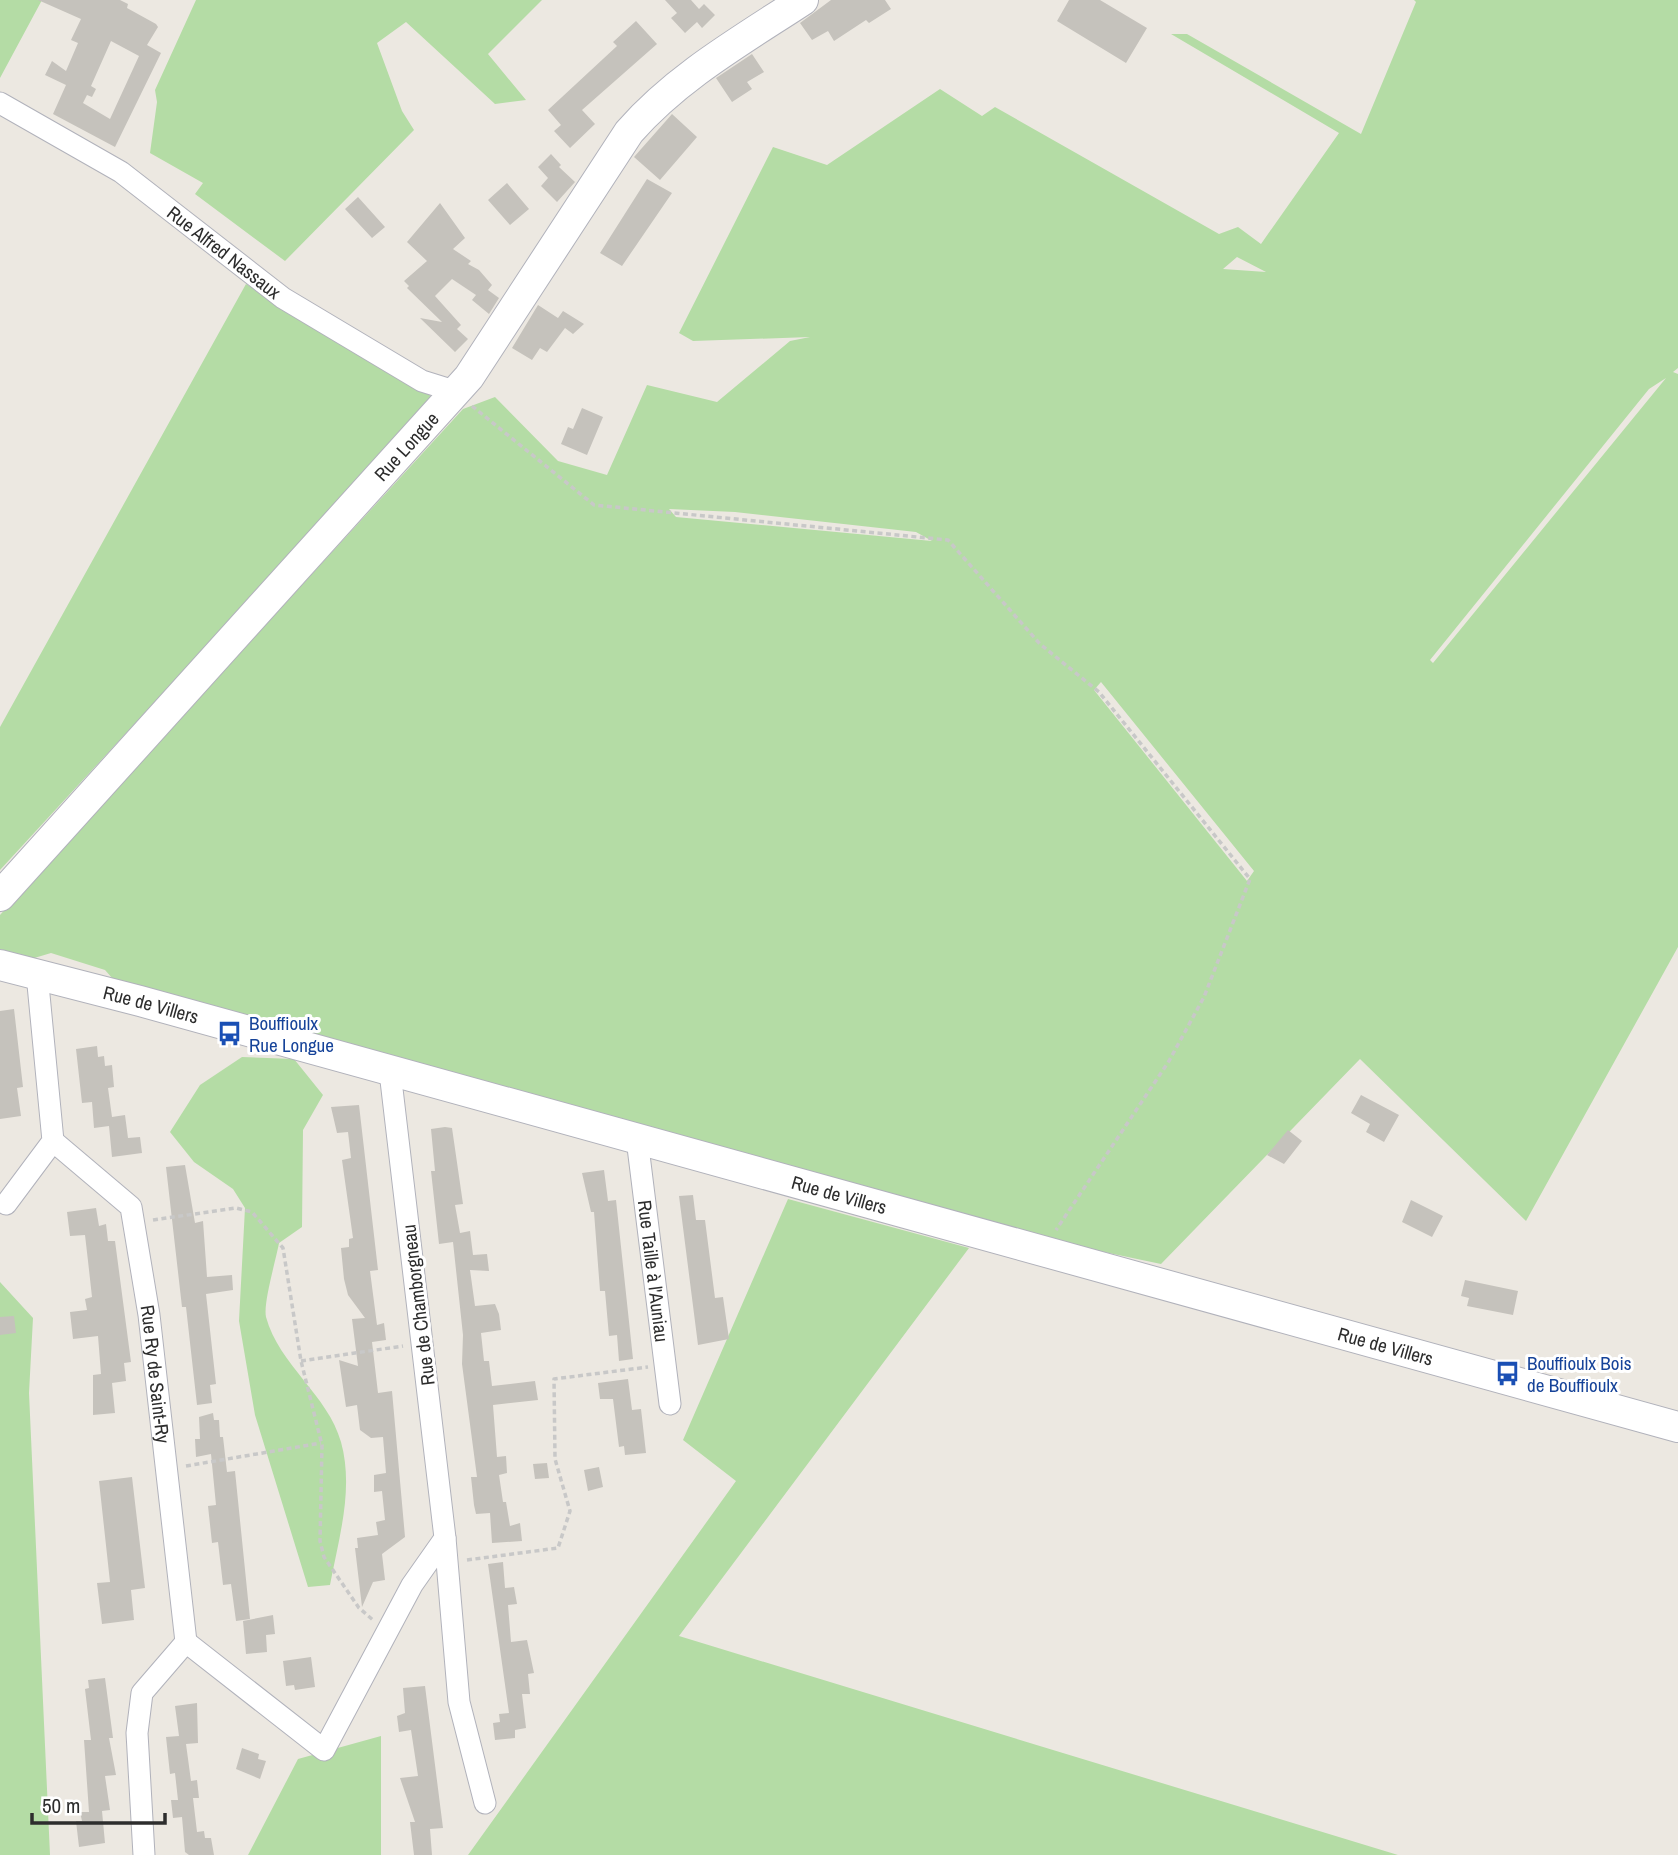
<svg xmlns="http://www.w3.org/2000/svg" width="1678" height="1855" font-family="'Archivo Narrow',sans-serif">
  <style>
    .green { fill: #b4dca5; fill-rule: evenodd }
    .building { fill: #c5c2bc; fill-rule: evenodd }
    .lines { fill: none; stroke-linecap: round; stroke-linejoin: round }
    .street-casing { stroke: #b1b2bb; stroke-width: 23 }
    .secondary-casing { stroke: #b1b2bb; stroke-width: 32 }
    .path { stroke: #c8c8c8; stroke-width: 3.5; stroke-dasharray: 5 3.5; stroke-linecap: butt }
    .street { stroke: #fff; stroke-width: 21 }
    .secondary { stroke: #fff; stroke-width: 30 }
    .labels { text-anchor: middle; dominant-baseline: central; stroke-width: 6; stroke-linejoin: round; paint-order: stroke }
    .street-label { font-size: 19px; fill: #2d2d2d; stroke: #fff }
    .transit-label { font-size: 19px; fill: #164399; stroke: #fff; text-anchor: start }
  </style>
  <rect width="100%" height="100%" fill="#ece8e1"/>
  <path class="green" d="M0,0H42L0,78Z
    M196,0H542L488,54L526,100L495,104L406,22L377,43L402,111L414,130L285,261L195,194L203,183L150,153L157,102L155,90Z
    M1414,0H1678V368L1673,372L1678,374V947L1526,1221L1360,1059L1161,1264L995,1229L121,988L105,970L51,953L31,959L0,949V915L463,409L495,397L558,461L607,475L647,385L717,402L790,341L810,337L693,341L679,333L773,147L827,165L940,89L982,116L995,107L1219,234L1238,227L1261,244L1339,133L1171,34H1187L1361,134L1416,2ZM1237,257L1266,272L1223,269ZM1666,378L1433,663L1430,660L1649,389ZM669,509L735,512L916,532L932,541L676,517ZM1101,682L1254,871L1247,881L1094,690Z
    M246,284L431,396L430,403L0,870V727Z
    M242,1057L294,1059L323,1095L303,1130L302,1227L279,1243C276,1260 263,1303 266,1317C279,1365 328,1395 341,1442C354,1489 339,1537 330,1585L308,1587L255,1415L239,1321L245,1208L233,1189L194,1162L170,1132L200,1085Z
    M788,1199L969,1248L679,1636L1398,1855H468L736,1481L683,1440Z
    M0,1282L33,1318L29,1393L50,1855H0Z
    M381,1736V1855H248L298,1759Z"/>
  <path class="building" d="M38,0H120L128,4L127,8L156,24L158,27L147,45L161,53L115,147L53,114L66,85L45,75L52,61L66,71L78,43L71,40L81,19ZM111,41L139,56L110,119L83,103L87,95L92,97L96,89L91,86Z
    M665,0H691L699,9L704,4L715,15L702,28L697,22L685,33L671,18L677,13Z
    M831,0H885L891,9L869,23L866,20L834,41L828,31L812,40L800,23Z
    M1069,0H1100L1147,28L1126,63L1057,21Z
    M636,21L657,44L582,110L595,124L570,148L554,131L561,125L548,110L617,46L613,42Z
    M752,54L764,72L747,82L752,89L732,102L716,78Z
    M672,114L697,137L660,180L634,157Z
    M551,154L561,165L559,167L575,182L557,202L541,186L548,178L538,167Z
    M647,179L672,193L622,266L600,253Z
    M507,183L529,209L510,225L488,200Z
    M358,197L385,227L372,238L345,209Z
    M440,203L465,238L453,249L471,261L468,264L479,270L492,285L488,290L499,298L489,314L472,300L476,295L452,279L435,296L461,325L457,329L468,339L455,352L420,318L442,322L407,288L409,286L404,281L427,261L407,242Z
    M538,305L558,318L563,311L584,324L573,334L565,328L547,352L540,348L532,360L512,348Z
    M582,408L603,417L587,455L561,444L568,427L573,429Z
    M14,1009L23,1087L17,1088L21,1116L0,1119V1011Z
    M97,1046L98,1057L104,1056L105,1066L112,1065L114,1087L108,1088L112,1117L125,1115L128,1138L140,1137L142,1153L112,1157L109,1126L94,1128L92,1102L82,1103L76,1049Z
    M1361,1095L1399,1115L1384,1142L1366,1132L1370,1124L1351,1113Z
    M359,1105L378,1270L370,1271L377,1325L384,1323L386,1340L372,1342L378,1393L392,1391L405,1537L382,1554L385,1580L373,1582L362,1607L355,1548H358L357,1538L378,1535L376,1522L385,1520L382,1491L374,1492V1475L386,1473L383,1437L371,1438L360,1430L357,1405L346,1407L339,1360L358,1366L352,1319L365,1318L348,1295L344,1279L341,1248L349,1247V1239L353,1238L342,1160L351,1158L348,1132L337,1133L331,1107Z
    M445,1127L452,1128L463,1204L455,1205L460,1233L470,1231L473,1255L487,1254L489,1271L470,1270L475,1306L495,1304L499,1314L501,1330L481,1333L484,1361H489L492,1386L535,1381L538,1400L493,1405L497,1457L506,1456L507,1473L499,1475L503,1502H506L510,1526L520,1523L522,1541L492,1543L490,1513L476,1514L474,1505L471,1477H477L462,1364L463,1335L453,1242L439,1244L431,1171H435L431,1129Z
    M1288,1130L1302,1141L1284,1164L1267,1155Z
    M185,1165L195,1223L203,1221L207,1277L232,1275L233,1290L206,1294L216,1384L210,1385L212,1403L197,1405L186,1307H182L166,1167Z
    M604,1170L608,1201L616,1200L633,1359L619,1361L617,1335L609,1336L605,1291H600L594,1212H591L582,1173Z
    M693,1195L696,1220H705L715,1298L723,1297L729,1339L698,1345L679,1196Z
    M1411,1200L1443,1216L1432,1237L1402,1222Z
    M96,1208L99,1226L106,1224L108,1241H115L131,1362L124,1363L126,1381L112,1383L115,1413L93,1415V1375L101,1374L98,1336L73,1339L70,1312L87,1310L85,1299L92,1297L88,1261L85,1235L70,1236L67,1212Z
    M1465,1280L1518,1291L1513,1315L1467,1306L1469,1298L1461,1296Z
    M14,1316L16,1333L0,1335V1317Z
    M628,1379L632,1410L641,1409L646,1453L625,1455L624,1446L619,1447L613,1399H600L598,1383Z
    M213,1413L214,1420H219L220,1437H223L227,1472L235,1471L250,1619L236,1621L231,1584L223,1585L218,1542L212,1543L208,1506L216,1505L211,1454L196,1457L195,1439H200L199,1417Z
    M547,1463L549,1478L535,1479L533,1464Z
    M599,1467L603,1487L588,1491L584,1470Z
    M132,1477L145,1588L131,1590L134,1620L102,1624L97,1583L110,1582L99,1481Z
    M503,1562L505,1588L514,1587L517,1604L508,1605L511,1642L527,1640L534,1673L528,1674L530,1694H522L526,1728L515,1730V1738L495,1740L493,1723L500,1722L499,1714L509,1713L488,1564Z
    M273,1615L275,1634L266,1635L267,1652L246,1654L243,1621Z
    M311,1657L315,1687L295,1690L294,1685L286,1686L283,1661Z
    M105,1678L113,1738H109L116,1775L105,1776L110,1810L102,1811L105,1843L79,1847L76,1821H82L80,1812H89L84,1740H91L85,1689L89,1688L88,1680Z
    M425,1686L443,1828L430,1829L432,1855H414L410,1822H415L400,1778L418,1776L411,1730L399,1732L397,1716L405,1713L403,1688Z
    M197,1703L198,1743L186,1744L191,1781L197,1780L199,1798H193L197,1832L204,1831L205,1838H211L214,1855H189L185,1852L182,1817L173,1818L171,1800H178L175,1773L170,1774L166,1737L179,1736L175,1706Z
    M242,1748L259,1754L258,1759L266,1761L260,1779L236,1769Z"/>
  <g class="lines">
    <defs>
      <g id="street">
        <path id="s1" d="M0,103L121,172L283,298L422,381L454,391"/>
        <path id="s2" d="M637,1139L670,1404"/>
        <path id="s3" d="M53,1141L131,1207L149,1315L186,1642L142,1693L137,1733L144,1855"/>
        <path d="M6,1204L53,1141L37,974"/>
        <path d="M445,1538L459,1702L485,1803"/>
        <path d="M186,1642L324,1750L412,1585L445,1538L390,1072"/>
      </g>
      <g id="secondary">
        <path id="s4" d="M0,896L469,377L629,132C677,77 742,40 803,0"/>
        <path id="s5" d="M0,965L140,1001L1678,1427"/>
      </g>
    </defs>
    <use href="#street" class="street-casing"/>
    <use href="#secondary" class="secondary-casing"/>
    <path class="path" d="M472,406L594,505L948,540L1040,644L1099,692L1250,879L1204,997L1169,1061L1056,1230
      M153,1220L236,1208L252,1212L283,1248L301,1361L322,1445L320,1541L324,1557L359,1608L373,1620
      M301,1361L403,1346
      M186,1466L321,1443
      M467,1560L558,1548L570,1511L555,1459L554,1379L648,1367"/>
    <use href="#street" class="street"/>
    <use href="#secondary" class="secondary"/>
  </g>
  <defs>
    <symbol id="bus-bare" viewBox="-9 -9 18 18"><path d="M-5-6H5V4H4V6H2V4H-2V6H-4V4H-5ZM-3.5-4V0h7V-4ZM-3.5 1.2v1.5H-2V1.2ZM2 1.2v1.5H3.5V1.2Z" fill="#1a4fb4" stroke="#fff" stroke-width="2.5" paint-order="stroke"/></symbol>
  </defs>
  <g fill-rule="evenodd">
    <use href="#bus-bare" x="212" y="1016" width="35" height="35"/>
    <use href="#bus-bare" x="1490" y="1356" width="35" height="35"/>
  </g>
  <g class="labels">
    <g class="street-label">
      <text stroke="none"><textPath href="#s1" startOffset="270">Rue Alfred Nassaux</textPath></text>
      <text stroke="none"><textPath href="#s4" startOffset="606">Rue Longue</textPath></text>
      <text stroke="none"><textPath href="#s5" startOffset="156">Rue de Villers</textPath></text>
      <text stroke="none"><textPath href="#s5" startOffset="870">Rue de Villers</textPath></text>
      <text stroke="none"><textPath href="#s2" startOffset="133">Rue Taille à l'Auniau</textPath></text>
      <text transform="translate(418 1305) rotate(-97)">Rue de Chamborgneau</text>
      <text stroke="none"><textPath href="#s5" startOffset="1437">Rue de Villers</textPath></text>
      <text stroke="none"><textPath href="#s3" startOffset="271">Rue Ry de Saint-Ry</textPath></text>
    </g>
    <g class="transit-label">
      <text x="249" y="1023">Bouffioulx<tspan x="249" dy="22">Rue Longue</tspan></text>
      <text x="1527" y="1363">Bouffioulx Bois<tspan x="1527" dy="22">de Bouffioulx</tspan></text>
    </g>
  </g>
  <path d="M32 1813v10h133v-10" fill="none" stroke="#2d2d2d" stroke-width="3.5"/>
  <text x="42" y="1813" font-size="21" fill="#2d2d2d" stroke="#ffffff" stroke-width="5" paint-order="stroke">50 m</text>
</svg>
